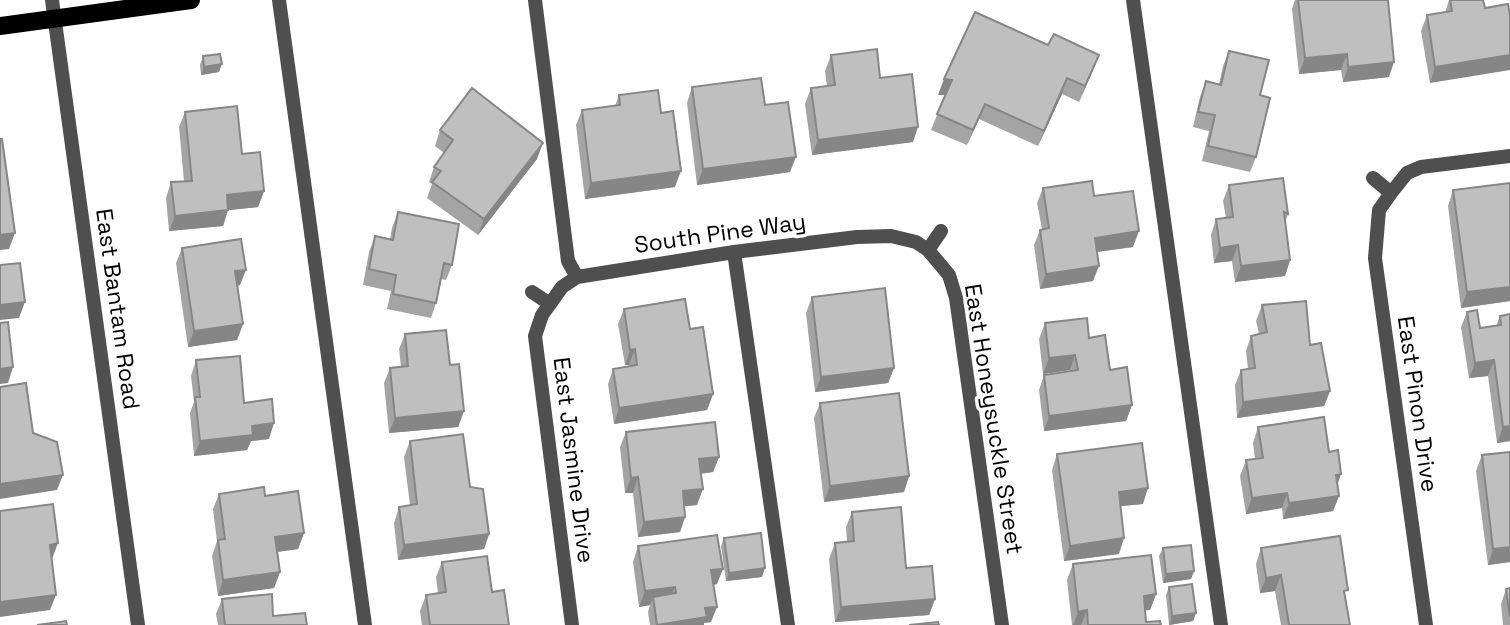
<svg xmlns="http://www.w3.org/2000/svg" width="1510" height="625" font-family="'Space Grotesk',sans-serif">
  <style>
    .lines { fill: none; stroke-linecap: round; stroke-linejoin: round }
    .service { stroke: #4f4f4f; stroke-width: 14 }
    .minor { stroke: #4f4f4f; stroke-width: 14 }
    .primary { stroke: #000; stroke-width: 18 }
    .wall { fill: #a4a4a4 }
    .shaded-wall { fill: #868686 }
    .building { fill: #bfbfbf; stroke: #868686; stroke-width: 2 }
    .labels { text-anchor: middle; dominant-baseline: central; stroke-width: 7; stroke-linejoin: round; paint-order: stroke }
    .street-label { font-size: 23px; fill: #000; stroke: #fff }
  </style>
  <rect width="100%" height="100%" fill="#fff"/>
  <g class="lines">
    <path class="service" d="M279,0L365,625
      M535,0L568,261L577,277
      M1133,0L1221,625
      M734,252L788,625"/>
    <path class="minor" d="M52,0L138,625
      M1373,178L1391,193L1407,173L1421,167L1510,156
      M1391,193L1379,210L1375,258L1426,625
      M941,231L928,250L949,275L956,298L1002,625
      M532,292L550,304L562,287L577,277L734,252L857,237L891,236L916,242L928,250
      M550,304L542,315L535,336L572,625"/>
    <path class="primary" d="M0,26L191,0"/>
  </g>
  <path class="wall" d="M1295,0H1388L1389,77L1343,82L1341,70L1299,74L1292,9Z
    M1449,0H1483L1485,8L1430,83L1421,31L1427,15L1445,13Z
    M1229,51L1260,95L1256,157L1250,172L1202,161L1209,131L1193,127L1200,97L1206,81L1219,84L1223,66Z
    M831,55L880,78L913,142L812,155L805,104L811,88L827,86L825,71Z
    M203,56L219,72L201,75L200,65Z
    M1093,70L1079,102L1062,94L1038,146L979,119L967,145L931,130L945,95H938Z
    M692,87L765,105L790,172L697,185L687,103Z
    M619,95L661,113L675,187L585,199L576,125L582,110L615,106Z
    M185,112L242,154L264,191L258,207L228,210L223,226L169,231L166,198L171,182L184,181L179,127Z
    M440,130L537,159L478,235L427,198L432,184L429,182L434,167L444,153L435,146Z
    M1510,183V301L1461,308L1448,206L1453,190Z
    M1229,185L1288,214L1285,223L1290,260L1285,276L1235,282L1232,261L1214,263L1211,235L1216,219L1226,218L1223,201Z
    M1043,188L1094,196L1133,247L1097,252L1093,281L1040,289L1034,245L1040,230L1042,229L1037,203Z
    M398,212L452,265L446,280L441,279L436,303L431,318L387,309L391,291L363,285L369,252L375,236L390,239L392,228Z
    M182,248L240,285L237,286L243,324L237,340L188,347L176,263Z
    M812,297L894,368L888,383L815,392L806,313Z
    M1262,305L1310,345L1330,391L1324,406L1237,418L1235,385L1241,370L1248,369L1246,351L1251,336L1259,334L1256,321Z
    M624,309L690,329L713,394L707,410L614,424L608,384L613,369L630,366L629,365H625L618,324Z
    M1467,312L1480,328L1496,326L1500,316L1510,441L1497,443L1488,376L1469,378L1461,327Z
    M1045,323L1089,338L1132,405L1126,421L1044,431L1039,390L1044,375L1070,371V370L1043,374L1039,339Z
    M405,334L450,365L464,411L458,427L389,433L384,383L390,368L401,367L399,349Z
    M196,360L244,403L269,439L251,441L247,450L194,456L190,413L194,402L191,376Z
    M820,403L909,476L904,492L824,502L814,418Z
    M1258,427L1329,452L1339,496L1333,511L1283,519L1282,508L1246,514L1240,476L1246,460L1255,459L1253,443Z
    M626,432L719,457L713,472L701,474L697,505L684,506L685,517L680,532L638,537L633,493H625L620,447Z
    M410,441L470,487L489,534L484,549L398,560L394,523L399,507L410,505L404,457Z
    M1510,452V562L1488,565L1476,471L1482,455Z
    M1057,454L1143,504L1120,506L1119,554L1064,561L1052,470Z
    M219,494L265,496L304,533L298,549L277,552L280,572L274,588L218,596L212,556L217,541L213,509Z
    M852,512L935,599L929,615L835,622L829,559L835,543L847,542L846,527Z
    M724,538L762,577L726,581L721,546Z
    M638,546L717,584L713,585L711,622L704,623V625H650L648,612L650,605L639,607L633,562Z
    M1163,548L1194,571L1191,579L1163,583L1159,556Z
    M1261,548L1346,598L1350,625H1281L1275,591L1260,593L1256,564Z
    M442,562L492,592L509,625H422L420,611L426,595L438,593L436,577Z
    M1073,564L1156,594L1150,610H1145L1146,622L1161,625H1072L1067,580Z
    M1169,587L1196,613L1193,621L1169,625L1166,595Z
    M1510,588V625H1503L1501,604L1506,589Z
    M222,599L273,616L307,625H218L216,614Z"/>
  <path class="shaded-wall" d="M1347,54L1341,70L1299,74L1305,58Z
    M1099,55L1093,70L1079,102L1085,86Z
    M1510,55V70L1430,83L1435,67Z
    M1394,62L1389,77L1343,82L1348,67Z
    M222,64L219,72L201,75L204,67Z
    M1067,78L1062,94L1038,146L1044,131Z
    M944,79L952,80L946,95H938Z
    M985,104L979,119L967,145L973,130Z
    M918,127L913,142L812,155L818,140Z
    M543,143L537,159L478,235L484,219Z
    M796,157L790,172L697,185L703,169Z
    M681,171L675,187L585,199L591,183Z
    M264,191L258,207L221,211L227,195Z
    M228,210L223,226L169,231L175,216Z
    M1139,231L1133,247L1089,253L1095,238Z
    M15,233L9,249L0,250V235Z
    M1238,245L1232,261L1214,263L1220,248Z
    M1290,260L1285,276L1235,282L1241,266Z
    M1099,266L1093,281L1040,289L1046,274Z
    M246,270L240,285L230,287L235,271Z
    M1510,287V301L1461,308L1467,292Z
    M25,302L19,318L0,320V305Z
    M243,324L237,340L188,347L194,331Z
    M635,349L629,365H625L630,350Z
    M1075,355L1070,370L1043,374L1049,358Z
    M1494,360L1488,376L1469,378L1475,363Z
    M13,367L8,383L0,384V369Z
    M894,368L888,383L815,392L821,377Z
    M1330,391L1324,406L1237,418L1243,402Z
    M713,394L707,410L614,424L619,408Z
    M1132,405L1126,421L1044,431L1049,416Z
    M464,411L458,427L389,433L395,418Z
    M274,423L269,439L251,441L247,450L194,456L200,441L252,426Z
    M1510,426V441L1497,443L1503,427Z
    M719,457L713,472L694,474L699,459Z
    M1341,474L1336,489V475Z
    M63,475L57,490L0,499V484Z
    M909,476L904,492L824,502L830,486Z
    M638,477L633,493H625L631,478Z
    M1148,488L1143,504L1113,507L1119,492Z
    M703,489L697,505L677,507L683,491Z
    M1287,493L1282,508L1246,514L1252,498Z
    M1339,496L1333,511L1283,519L1289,503Z
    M685,517L680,532L638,537L644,522Z
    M304,533L298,549L269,553L275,537Z
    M489,534L484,549L398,560L404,545Z
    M1124,538L1119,554L1064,561L1070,546Z
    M58,543L52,559L44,560L50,545Z
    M1510,547V562L1488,565L1493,549Z
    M765,568L762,577L726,581L729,573Z
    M723,569L717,584L705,586L711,570Z
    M1194,571L1191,579L1163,583L1166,574Z
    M280,572L274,588L218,596L223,580Z
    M1281,575L1275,591L1260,593L1266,578Z
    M675,587L669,602L653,597L650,605L639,607L645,591Z
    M1156,594L1150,610L1138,611L1144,596Z
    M56,595L50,610L0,617V602Z
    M935,599L929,615L835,622L841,607Z
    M717,607L711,622L704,623V625H657L705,608Z
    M1087,610L1081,625H1073L1078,612Z
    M1196,613L1193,621L1169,625L1172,616Z"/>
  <path class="building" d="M1298,0H1388L1394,62L1348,67L1347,54L1305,58Z
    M1450,0H1483L1485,8L1508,4L1510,15V55L1435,67L1427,15L1452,11Z
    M975,12L1048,45L1054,34L1099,55L1085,86L1067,78L1044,131L985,104L973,130L937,114L952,80L944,79Z
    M877,49L880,78L912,74L918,127L818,140L811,88L835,85L831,55Z
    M1229,51L1269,60L1260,95L1270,98L1256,157L1208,146L1215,115L1198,112L1206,81L1221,85Z
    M220,54L222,64L204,67L203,56Z
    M761,78L765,105L788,102L796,157L703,169L692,87Z
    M472,88L543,143L484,219L432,182L441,171L434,167L453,140L440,130Z
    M658,90L661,113L673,111L681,171L591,183L582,110L620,105L619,95Z
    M237,106L242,154L260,152L264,191L227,195L228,210L175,216L171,182L192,181L185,112Z
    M0,139H2L15,233L0,235Z
    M1283,178L1288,214L1284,212L1290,260L1241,266L1238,245L1220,248L1216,219L1233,217L1229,185Z
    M1092,181L1094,196L1133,191L1139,231L1095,238L1099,266L1046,274L1040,230L1049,228L1043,188Z
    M1510,183V287L1467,292L1453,190Z
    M398,212L459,224L452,265L444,263L436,303L393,294L396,275L369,269L375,236L393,240Z
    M241,239L246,270L235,271L243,324L194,331L182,248Z
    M20,263L25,302L0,305V265Z
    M885,288L894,368L821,377L812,297Z
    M685,299L690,329L703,327L713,394L619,408L613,369L637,365L635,349L630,350L624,309Z
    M1306,301L1310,345L1321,343L1330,391L1243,402L1241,370L1255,368L1251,336L1267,332L1262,305Z
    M1477,310L1480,328L1501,325L1500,316L1510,314V426L1503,427L1494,360L1475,363L1467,312Z
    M1087,318L1089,338L1105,335L1110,370L1127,367L1132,405L1049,416L1044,375L1078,370L1075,355L1049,358L1045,323Z
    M8,322L13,367L0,369V323Z
    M446,330L450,365L459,364L464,411L395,418L390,368L408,366L405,334Z
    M240,356L244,403L272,399L274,423L252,426L253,435L200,441L195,397H200L196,360Z
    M26,383L33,433L57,442L63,475L0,484V387Z
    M899,393L909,476L830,486L820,403Z
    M1324,417L1329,452L1338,450L1341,474L1336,475L1339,496L1289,503L1287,493L1252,498L1246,460L1263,458L1258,427Z
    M715,422L719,457L699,459L703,489L683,491L685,517L644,522L638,477L631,478L626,432Z
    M463,434L470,487L483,489L489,534L404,545L399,507L417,504L410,441Z
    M1142,443L1148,488L1119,492L1124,538L1070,546L1057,454Z
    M1510,452V547L1493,549L1482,455Z
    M264,487L265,496L298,491L304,533L275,537L280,572L223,580L218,540L225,539L219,494Z
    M53,504L58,543L50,545L56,595L0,602V511Z
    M901,507L906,568L932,566L935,599L841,607L835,543L854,541L852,512Z
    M761,533L765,568L729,573L724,538Z
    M717,535L723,569L711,570L717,607L705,608L707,617L657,625L653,597L676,593L675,587L645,591L638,546Z
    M1340,536L1348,590L1344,591L1350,625H1289L1281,575L1266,578L1261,548Z
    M1191,545L1194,571L1166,574L1163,548Z
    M1151,555L1156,594L1144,596L1146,622L1160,621L1161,625H1088L1087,610L1078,612L1073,564Z
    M487,556L492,592L504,590L509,625H430L426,595L446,592L442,562Z
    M1192,584L1196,613L1172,616L1169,587Z
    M1510,588V617L1506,589Z
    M272,594L273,616L305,613L307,625H225L222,599Z
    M66,621L67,625H37Z
    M938,622L939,625H909Z"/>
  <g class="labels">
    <g class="street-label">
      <text transform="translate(720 233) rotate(-8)">South Pine Way</text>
      <text transform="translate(118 309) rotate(82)">East Bantam Road</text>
      <text transform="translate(1418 404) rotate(82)">East Pinon Drive</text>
      <text transform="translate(994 419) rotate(81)">East Honeysuckle Street</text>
      <text transform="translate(574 460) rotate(83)">East Jasmine Drive</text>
    </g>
  </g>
</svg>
